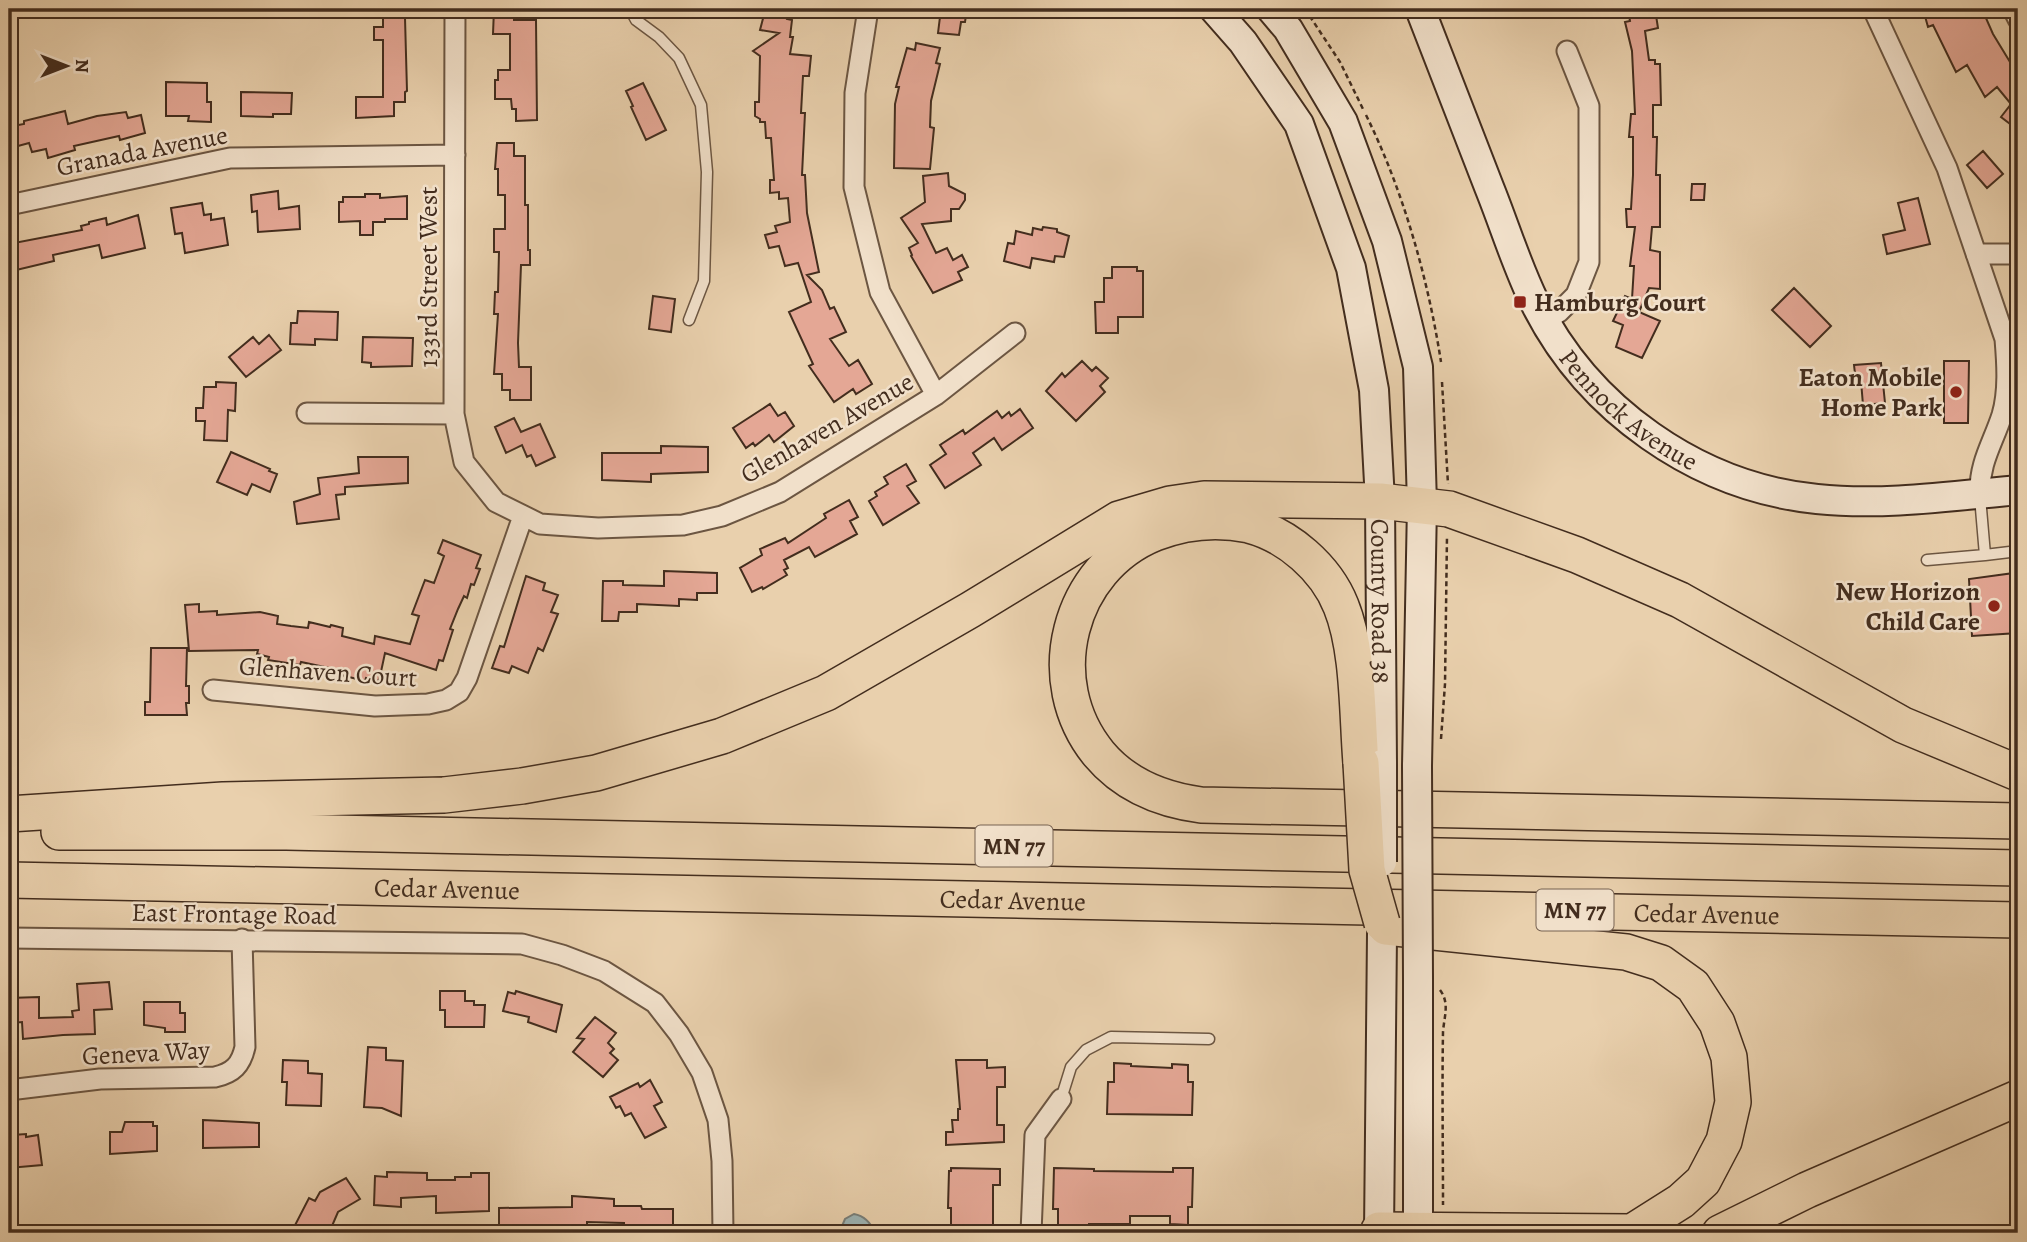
<svg xmlns="http://www.w3.org/2000/svg" width="2027" height="1242" font-family="Alegreya,serif">
  <style>
    .water { fill: #9cb4b5; stroke: #787e79; stroke-width: 2 }
    .building { fill: #e4a795; stroke: #432d1e; stroke-width: 2 }
    .lines { fill: none; stroke-linecap: round; stroke-linejoin: round }
    .lane-casing { stroke: #6c5642; stroke-width: 13 }
    .street-casing { stroke: #6c5642; stroke-width: 23 }
    .secondary-casing { stroke: #432d1e; stroke-width: 32 }
    .highway-casing { stroke: #432d1e; stroke-width: 38 }
    .path { stroke: #432d1e; stroke-width: 2.5; stroke-dasharray: 5 3.5; stroke-linecap: butt }
    .lane { stroke: #f1e0ca; stroke-width: 10 }
    .street { stroke: #f1e0ca; stroke-width: 19 }
    .secondary { stroke: #f1e0ca; stroke-width: 28 }
    .highway { stroke: #e9d0ad; stroke-width: 35 }
    .secondary-bridge-casing { stroke: #432d1e; stroke-width: 32; stroke-linecap: butt }
    .highway-bridge-casing { stroke: #432d1e; stroke-width: 38; stroke-linecap: butt }
    .secondary-bridge { stroke: #f1e0ca; stroke-width: 28 }
    .highway-bridge { stroke: #e9d0ad; stroke-width: 35 }
    .poi-dot { fill: #8f2418; stroke: #f1e0ca; stroke-width: 2.5 }
    .labels { text-anchor: middle; dominant-baseline: central; stroke-width: 5; stroke-linejoin: round; paint-order: stroke }
    .shield { fill: #f1e0ca; stroke: #776352; stroke-width: 2 }
    .shield-label { font-size: 24px; font-weight: bold; fill: #432d1e }
    .street-label { font-size: 26px; fill: #432d1e; stroke: #f1e0ca }
    .poi-label { font-size: 26px; font-weight: bold; fill: #432d1e; stroke: #f1e0ca; text-anchor: end }
  </style>
  <rect width="100%" height="100%" fill="#e9d0ad"/>
  <filter id="stains"><feTurbulence type="fractalNoise" baseFrequency=".00286" numOctaves="4"/><feColorMatrix values="0 0 0 0 .2 0 0 0 0 .09 0 0 0 0 .02 0 0 0 .5 -.17"/></filter>
  <radialGradient id="worn" r=".72"><stop offset=".6" stop-color="#630" stop-opacity="0"/><stop offset="1" stop-color="#630" stop-opacity=".3"/></radialGradient>
  <path class="water" d="M854,1214C865,1216 871,1223 875,1233H839L845,1219Z"/>
  <path class="building" d="M383,9H402V18H405L407,91L405,92V102H394V116L356,118V97H383V40H374V27H383Z
    M494,9H514V20H536L537,120L516,121V109H512L511,99H495V80H498V70H510V34H493Z
    M941,9H967L965,22H961L959,35L938,33Z
    M1628,9H1655L1658,28L1645,31L1649,60H1655V64H1660L1661,105H1653V137H1657L1656,175H1660V227H1652L1650,250L1660,252V289L1649,288L1639,312L1660,321L1642,358L1616,347L1623,325L1613,321L1625,296L1632,299L1634,266H1630L1635,227H1627L1626,209H1631L1633,175V137H1629L1631,114H1635L1632,51L1625,22L1630,21Z
    M1923,9H1982L1993,34L2010,62L2018,55V130L2001,117L2011,104L1997,87L1985,97L1967,65L1956,72L1933,25L1928,27Z
    M765,11L788,13L787,19L792,20L790,37H793L790,54L811,56L809,76H803L801,113H805L802,175H805L807,213L819,272L807,275L822,290L830,309L834,307L846,332L830,339L849,366L858,360L872,384L856,394L853,389L834,402L809,366L813,364L789,312L811,302L798,263L785,266L779,246L769,248L765,235L777,232L775,226L790,222L788,198L779,199V192L770,193V180H774L771,138H766L765,122H760V119L755,116V102H759L760,56L753,51L779,33L760,30Z
    M916,43L940,48L936,63L940,64L931,101L930,127L934,128L930,169L894,168L895,104L899,87H896L907,48L915,50Z
    M166,82L207,83V102H211V122L188,121L189,116H166Z
    M643,83L666,130L646,140L631,107L633,106L626,91Z
    M241,92L292,93L291,114H273V117L241,116Z
    M65,111L68,124L97,116L126,112L128,118L141,115L145,133L120,140L119,136L74,146L75,150L48,158L46,149L32,152L29,143L18,146L13,126L24,124V121Z
    M497,143H514V156H525V205H528V250H530V265H521L518,343L519,367H531V400H510V390H502V374H494L498,314H494L495,292H498L499,252H494V229H505V195H498V169H495Z
    M1983,151L2003,174L1987,188L1967,165Z
    M948,173L949,186L965,194V200L959,209H951V221L922,224L936,253L947,248L953,260L962,255L968,267L958,272L962,280L933,293L911,256L912,255L909,248L918,243L901,218L925,202L923,176Z
    M1692,184H1705L1704,200H1691Z
    M278,191L279,209L299,206L300,229L258,232L257,211L252,212L251,195Z
    M365,194H380V198L407,196V219H385V222H373V235H360V221L339,222V202H343V197H365Z
    M1918,198L1930,244L1887,254L1883,235L1905,230L1898,203Z
    M202,203L204,215L211,214V220L224,218L228,245L185,253L182,233L175,234L171,208Z
    M138,215L145,248L102,258L99,245L53,255L54,261L12,271L9,248L15,247L14,243L82,230L81,226L89,224V222L106,218L107,225Z
    M1043,227L1057,229V232L1069,236L1064,257L1055,256L1054,262L1032,258L1030,268L1004,261L1008,243L1014,244L1016,231L1032,235L1033,228L1042,230Z
    M1112,267H1137V271H1143V317H1118V333H1096L1095,302H1104V278H1112Z
    M1794,288L1831,326L1810,347L1772,310Z
    M653,296L675,299L671,332L649,329Z
    M298,311L338,312L337,340L315,339V345L290,344L291,323H297Z
    M269,335L281,350L246,377L229,357L253,337L259,344Z
    M363,337L413,338L412,366L371,367V363L362,362Z
    M1082,361L1092,371L1096,367L1108,378L1100,386L1105,392L1076,421L1046,391L1062,373L1065,377Z
    M1944,361H1969L1968,423H1944Z
    M1881,363L1885,403L1863,405L1861,381L1856,382L1854,365Z
    M216,382L236,383L235,411L228,410L227,441L204,440L205,421H196V408H203L204,387H216Z
    M770,404L778,416L785,412L794,426L774,442L769,435L755,446L753,443L746,448L733,428Z
    M1020,409L1033,428L1002,450L994,438L973,453L981,465L945,488L930,465L946,454L940,445L963,430L965,434L997,411L1002,418L1009,412L1011,416Z
    M514,418L521,432L540,424L555,457L536,466L531,455L527,457L522,445L506,453L495,427Z
    M661,446L708,447V472L651,474V482L602,480V453H661Z
    M231,452L270,469L269,471L277,474L270,492L252,484L247,495L217,482Z
    M358,457H408V483L345,487V494L336,495L339,519L297,524L294,502L320,494L318,478L359,473Z
    M906,464L916,481L907,486L919,503L883,525L869,501L877,496L875,492L888,484L884,477Z
    M849,500L858,517L850,521L857,534L815,557L809,547L784,560L788,568L784,570L787,575L763,589L762,587L752,592L740,568L762,555L760,549L785,538L788,543L826,518L824,514Z
    M443,540L481,555L476,568L480,569L474,585L471,584L467,598L464,596L458,609L450,629L453,630L443,661L439,660L436,670L385,653L379,681L366,678L365,681L333,673L334,669L301,662L300,665L268,660L269,657L257,654L258,650L189,651L185,605L199,604V612L217,611V615L260,612L278,616L277,624L291,626L308,628L309,622L330,627L331,625L343,628L342,636L374,644L375,636L410,644L419,616L412,614L425,580L434,583L444,556L438,553Z
    M664,571L717,573V593H697V600L679,599V606L637,604V612H619L618,621H602L603,581H623V585L664,586Z
    M2014,573V575H2018V633L1972,636L1969,579Z
    M526,576L545,583L543,590L558,595L551,612L558,614L543,651L538,648L528,673L512,666L509,673L492,668L500,646L504,647Z
    M151,648H187L186,686H189V703H186L187,715H145V702H150Z
    M109,982L112,1009L94,1010L95,1034L63,1035L23,1039L22,1022L12,1023L11,1019H9V998L39,997V1018L73,1017L72,1011L79,1010L77,984Z
    M440,991H465V1001H474V1005H485L484,1027H445V1010H440Z
    M516,991L562,1005L556,1032L528,1022L529,1017L503,1011L508,992L515,994Z
    M144,1002H180V1013H185V1032H165V1028L144,1025Z
    M595,1017L616,1033L608,1043L614,1049L610,1053L618,1060L603,1077L573,1052L584,1039L577,1038Z
    M368,1047L386,1048V1060L403,1061L401,1116L382,1108L364,1107Z
    M283,1060L308,1061V1073L322,1074L321,1106L286,1105L287,1082H282Z
    M956,1060H987V1068L1005,1067V1087H997V1125H1004V1142L946,1145V1132H953L952,1120H958V1109H960Z
    M1114,1063L1131,1064V1066L1172,1068V1064L1188,1065V1082H1193L1192,1115L1107,1114L1108,1082H1114Z
    M650,1080L662,1102L654,1106L666,1127L645,1138L631,1113L625,1116L620,1106L616,1108L610,1097L638,1083L640,1087Z
    M203,1120L259,1123V1147L203,1148Z
    M125,1122H153V1126H157V1151L110,1154V1132H122Z
    M26,1134V1137L38,1135L42,1165L9,1168V1139L13,1138V1135Z
    M951,1168L1000,1169V1185H993V1233H951V1208H948L949,1171H951Z
    M1054,1168L1094,1169V1171L1173,1172V1168H1193L1192,1207H1188V1225L1170,1224V1216H1130V1224H1089V1227H1058V1209H1053Z
    M387,1172L427,1173V1180H455V1177H471V1173H489V1211L436,1213V1196L401,1198V1207L374,1205L375,1176L387,1177Z
    M346,1178L360,1199L338,1212L329,1233H291L309,1198L315,1201L320,1192Z
    M572,1196L614,1199V1206H641L642,1209H673V1233H633V1229H624V1223L587,1222V1233H560V1229L525,1230V1233H499V1208L572,1207Z"/>
  <g class="lines">
    <defs>
      <path id="lane" d="M630,9L636,20L659,37L679,58L701,105L707,172L704,281L689,320
        M1985,555L2018,551
        M1927,560L1985,555L1980,497
        M1061,1099L1071,1067L1086,1050L1111,1037L1209,1039"/>
      <path id="street" d="M455,9L454,414L464,462L496,502L540,524L598,528L683,525L722,516L780,492L936,395L1015,333
        M868,9L855,93L854,187L880,292L936,395
        M1873,9L1947,168L2005,339C2007,363 2009,391 2002,415C1993,443 1979,463 1980,493
        M2013,9L2018,19
        M9,205L230,158L455,155
        M1976,254H2018
        M1545,321L1559,312L1576,295L1589,262V106L1567,51
        M307,413L454,414
        M213,690L375,706L428,704L446,700L459,692L467,678L523,516
        M9,938L522,944L562,955L604,971L655,1003L679,1034L702,1073L718,1120L722,1161L723,1233
        M9,1090L100,1079L215,1077C233,1073 241,1065 245,1047L242,939
        M1031,1233L1035,1135L1061,1099"/>
      <g id="secondary">
        <path id="s1" d="M1214,9L1243,42L1299,124L1351,268L1374,390L1380,501L1382,764"/>
        <path d="M1271,9L1288,29L1343,122L1387,241L1418,367L1422,505L1417,766"/>
        <path id="s2" d="M1420,9C1443,68 1466,127 1489,187C1504,224 1516,264 1534,301C1587,409 1697,487 1817,499C1883,506 1952,496 2018,490"/>
        <path d="M1418,979V1233"/>
        <path d="M1379,1233L1382,934"/>
      </g>
      <g id="highway">
        <path d="M1361,763C1357,716 1359,650 1341,606C1326,568 1288,535 1249,525C1216,518 1186,521 1155,533C1068,568 1039,681 1099,754C1125,785 1163,800 1201,805L2018,821"/>
        <path d="M9,814L223,800L444,795L522,786L596,773L722,736L826,693L970,610L1119,519L1170,504L1204,499L1380,501L1449,509L1577,555L1680,600L1903,725L2018,773"/>
        <path d="M59,832H286L2018,868"/>
        <path id="s3" d="M9,880L2018,920"/>
        <path d="M1379,1230L1632,1232L1681,1201L1703,1181L1724,1141L1733,1102L1729,1057L1717,1023L1693,986L1661,963L1626,952L1386,927"/>
        <path d="M1720,1233L1807,1190L2018,1098"/>
      </g>
    </defs>
    <use href="#lane" class="lane-casing"/>
    <use href="#street" class="street-casing"/>
    <use href="#secondary" class="secondary-casing"/>
    <use href="#highway" class="highway-casing"/>
    <path class="path" d="M1305,9L1340,62L1363,109
      M1366,115C1403,190 1428,278 1441,362
      M1442,382L1448,484
      M1441,739L1445,684L1447,536
      M1440,990C1450,1003 1444,1017 1443,1032C1442,1090 1443,1147 1443,1205"/>
    <use href="#lane" class="lane"/>
    <use href="#street" class="street"/>
    <use href="#secondary" class="secondary"/>
    <use href="#highway" class="highway"/>
    <defs>
      <path id="secondary-bridge" d="M1382,764V862
        M1417,766L1418,979"/>
      <path id="highway-bridge" d="M1361,763L1367,870L1382,923"/>
    </defs>
    <use href="#secondary-bridge" class="secondary-bridge-casing"/>
    <use href="#highway-bridge" class="highway-bridge-casing"/>
    <use href="#secondary-bridge" class="secondary-bridge"/>
    <use href="#highway-bridge" class="highway-bridge"/>
  </g>
  <g class="poi-dot">
    <rect x="1513" y="295" width="14" height="14" rx="3.5"/>
    <circle cx="1956" cy="392" r="7"/>
    <circle cx="1994" cy="606" r="7"/>
  </g>
  <g class="labels">
    <g class="shield">
      <rect x="975.5" y="825.5" width="77" height="41" rx="5"/>
      <rect x="1536.5" y="889.5" width="77" height="41" rx="5"/>
    </g>
    <g class="shield-label">
      <text x="1014" y="846">MN 77</text>
      <text x="1575" y="910">MN 77</text>
    </g>
    <g class="street-label">
      <text transform="translate(142 151) rotate(-11)">Granada Avenue</text>
      <text transform="translate(428 277) rotate(-90)">133rd Street West</text>
      <text stroke="none"><textPath href="#s2" startOffset="460">Pennock Avenue</textPath></text>
      <text transform="translate(827 428) rotate(-30)">Glenhaven Avenue</text>
      <text stroke="none"><textPath href="#s1" startOffset="632">County Road 38</textPath></text>
      <text transform="translate(328 672) rotate(4)">Glenhaven Court</text>
      <text stroke="none"><textPath href="#s3" startOffset="438">Cedar Avenue</textPath></text>
      <text stroke="none"><textPath href="#s3" startOffset="1004">Cedar Avenue</textPath></text>
      <text stroke="none"><textPath href="#s3" startOffset="1698">Cedar Avenue</textPath></text>
      <text transform="translate(234 914) rotate(1)">East Frontage Road</text>
      <text transform="translate(146 1053) rotate(-3)">Geneva Way</text>
    </g>
    <g class="poi-label">
      <text x="1534" y="302" text-anchor="start">Hamburg Court</text>
      <text x="1942" y="377">Eaton Mobile<tspan x="1942" dy="30">Home Park</tspan></text>
      <text x="1980" y="591">New Horizon<tspan x="1980" dy="30">Child Care</tspan></text>
    </g>
  </g>
  <rect width="2027" height="1242" fill="none" stroke="#e9d0ad" stroke-width="35"/>
  <rect x="10" y="10" width="2006" height="1221" fill="none" stroke="#432d1e" stroke-width="3.5"/>
  <rect x="18" y="18" width="1992" height="1207" fill="none" stroke="#432d1e" stroke-width="2"/>
  <g transform="translate(66 66) rotate(90)" stroke="#f1e0ca" stroke-width="5" paint-order="stroke">
  <path d="M0-5L12 26L0 18L-12 26Z" fill="#432d1e"/>
  <text y="-10" font-size="19" font-weight="bold" text-anchor="middle" fill="#432d1e">N</text>
  </g>
  <rect width="100%" height="100%" filter="url(#stains)"/>
  <rect width="100%" height="100%" fill="url(#worn)"/>
</svg>
